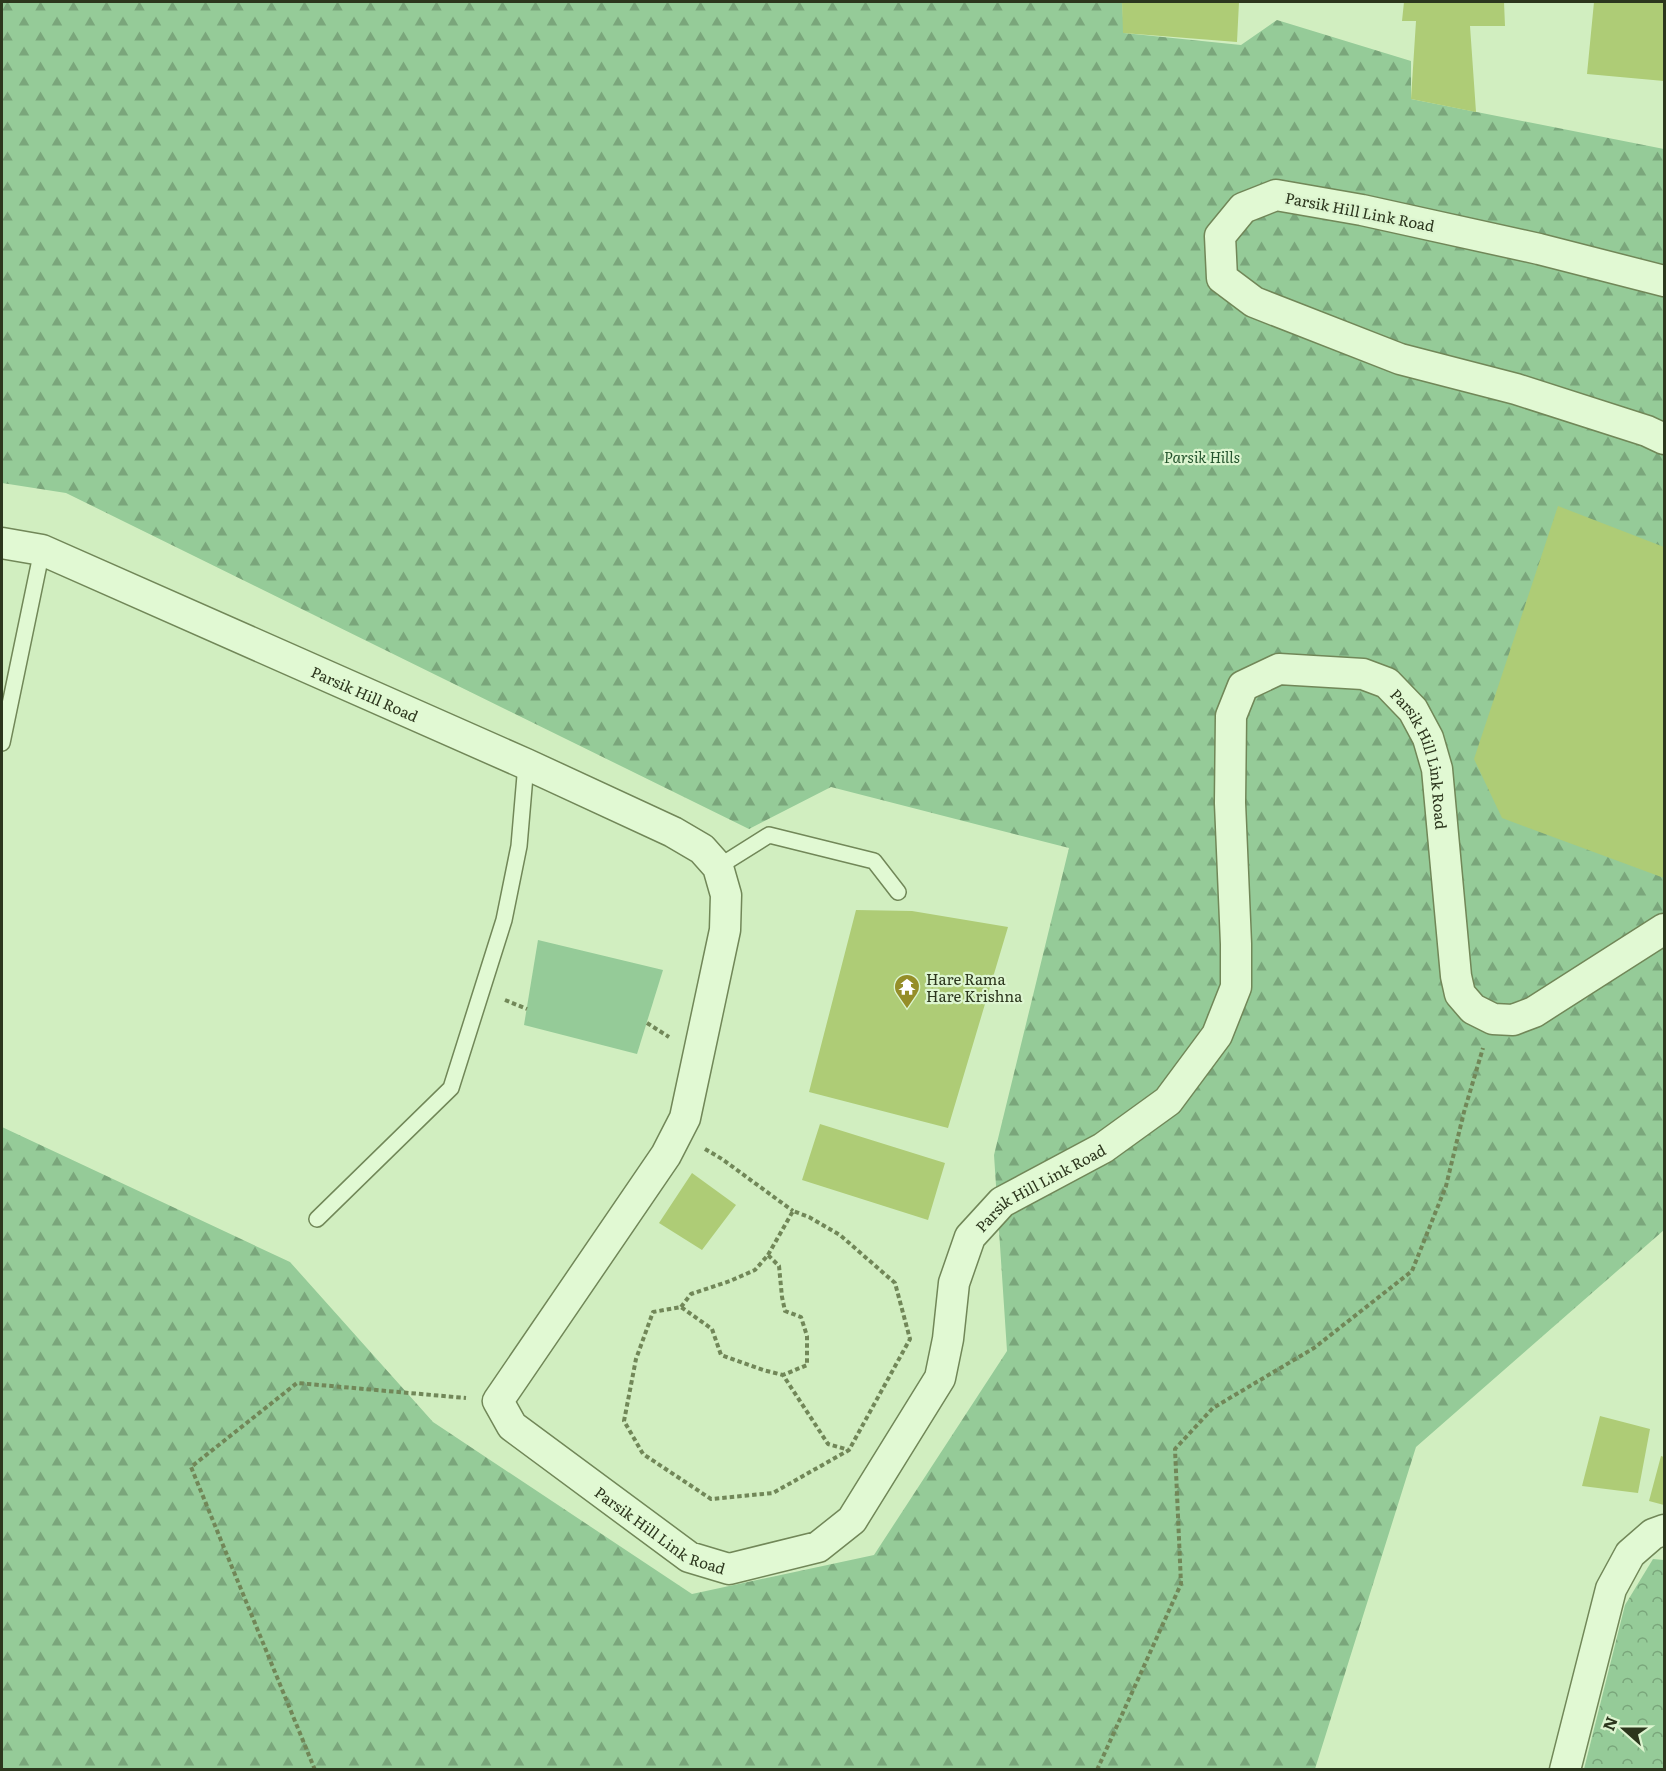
<svg xmlns="http://www.w3.org/2000/svg" width="1666" height="1771" font-family="Literata,serif">
  <style>
    .forest { fill: url(#forest-firs) }
    .park { fill: url(#park-crowns) }
    .pitch { fill: #95cb98 }
    .building { fill: #aecc76 }
    .lines { fill: none; stroke-linecap: round; stroke-linejoin: round }
    .service-casing { stroke: #718758; stroke-width: 18 }
    .minor-casing { stroke: #718758; stroke-width: 33 }
    .path { stroke: #718758; stroke-width: 4; stroke-dasharray: 4.5 3; stroke-linecap: butt }
    .service { stroke: #e1f9d3; stroke-width: 15 }
    .minor { stroke: #e1f9d3; stroke-width: 30 }
    .labels { text-anchor: middle; dominant-baseline: central; stroke-width: 4.5; stroke-linejoin: round; paint-order: stroke }
    .street-label { font-size: 15px; fill: #2c361d; stroke: #ddf5d0 }
    .park-label { font-size: 15px; font-style: italic; fill: #23532c; stroke: #ddf5d0 }
    .poi-label { font-size: 15px; fill: #2c361d; stroke: #ddf5d0; text-anchor: start }
  </style>
  <defs>
    <pattern id="forest-firs" width="22" height="20" patternUnits="userSpaceOnUse" patternTransform="scale(1.5)"><rect width="22" height="20" fill="#95cb98"/><path d="M5 1l3.5 6h-7zM16 11l3.5 6h-7z" fill="#7aa67b"/></pattern>
    <pattern id="park-crowns" width="20" height="18" patternUnits="userSpaceOnUse" patternTransform="scale(1.5)"><rect width="20" height="18" fill="#95cb98"/><path d="M2 6a3 3 0 1 1 6 0M12 15a3 3 0 1 1 6 0" fill="none" stroke="#7aa67b"/></pattern>
  </defs>
  <rect width="100%" height="100%" fill="#d1eec0"/>
  <path class="forest" d="M2,2H1122L1124,33L1241,45L1277,20L1411,61V99L1664,149V1230L1416,1447L1315,1769L2,1770V1127L290,1262L433,1422L692,1594L874,1555L1007,1351L994,1155L1069,848L831,787L749,829L66,493L2,483Z"/>
  <path class="park" d="M1653,1559L1664,1560V1769H1584L1625,1605Z"/>
  <path class="pitch" d="M538,940L663,970L637,1054L524,1025Z"/>
  <path class="building" d="M1122,2H1239L1237,42L1123,33Z
    M1404,2H1504L1505,26H1470L1476,112L1411,99L1416,21H1402Z
    M1594,2H1664V81L1587,74Z
    M1558,506L1664,547V878L1502,818L1474,759Z
    M856,910L912,911L1008,927L948,1128L809,1092Z
    M820,1124L945,1163L928,1220L802,1180Z
    M692,1173L736,1205L702,1250L659,1223Z
    M1600,1416L1650,1429L1638,1493L1582,1486Z
    M1661,1456L1664,1457V1505L1649,1501Z"/>
  <g class="lines">
    <defs>
      <path id="service" d="M2,743L42,550
        M718,867L769,835L874,861L898,892
        M317,1219L451,1088L504,920L519,846L526,764"/>
      <g id="minor">
        <path d="M1664,281L1539,249L1362,210L1276,195L1243,208L1220,236L1222,278L1254,302L1400,359L1516,389L1647,431L1664,439"/>
        <path id="s1" d="M2,543L42,550L526,764L673,832L702,849L718,867L726,895L725,930L685,1118L666,1155L498,1401L512,1426L689,1557L729,1569L818,1547L852,1520L940,1378L948,1339L954,1283L970,1237L1002,1202L1103,1148L1168,1101L1217,1035L1236,987V944L1230,803L1231,716L1243,686L1279,669L1363,674L1387,683L1413,710L1428,738L1437,769L1456,976L1460,994L1473,1009L1493,1019L1513,1020L1534,1012L1664,929"/>
        <path d="M1565,1770L1611,1589L1630,1554L1653,1534L1664,1530"/>
      </g>
    </defs>
    <use href="#service" class="service-casing"/>
    <use href="#minor" class="minor-casing"/>
    <path class="path" d="M505,1000L527,1009
      M647,1023L669,1037
      M705,1149L722,1159L793,1211
      M768,1255L793,1211L809,1217L840,1235L895,1283L910,1339L849,1450L773,1493L711,1499L643,1454L624,1421L636,1359L653,1312L681,1307L712,1329L721,1355L763,1370L783,1375L828,1444L849,1450
      M681,1307L691,1294L730,1281L755,1270L768,1255L779,1266L782,1297L785,1311L801,1317L807,1336V1365L783,1375
      M315,1770L191,1467L297,1383L466,1398
      M1097,1770L1181,1584L1175,1449L1213,1408L1314,1348L1412,1271L1446,1186L1464,1112L1483,1048"/>
    <use href="#service" class="service"/>
    <use href="#minor" class="minor"/>
  </g>
  <defs>
    <symbol id="temple-pin" viewBox="-11 -11 22 30"><path d="M0 17L-7.5 6A9.5 9.5 0 1 1 7.5 6Z" fill="#958e29" stroke="#ddf5d0"/><path d="M0-6L5-2H3V0L6.5 2.5H4V6H1.5V3h-3V6H-4V2.5H-6.5L-3 0V-2H-5Z" fill="#fff"/></symbol>
  </defs>
  <g fill-rule="evenodd">
    <use href="#temple-pin" x="892" y="972" width="30" height="40"/>
  </g>
  <g class="labels">
    <g class="street-label">
      <text transform="translate(1360 211) rotate(11)">Parsik Hill Link Road</text>
      <text stroke="none"><textPath href="#s1" startOffset="394">Parsik Hill Road</textPath></text>
      <text stroke="none"><textPath href="#s1" startOffset="3038">Parsik Hill Link Road</textPath></text>
      <text stroke="none"><textPath href="#s1" startOffset="2210">Parsik Hill Link Road</textPath></text>
      <text stroke="none"><textPath href="#s1" startOffset="1596">Parsik Hill Link Road</textPath></text>
    </g>
    <g class="park-label">
      <text x="1202" y="456">Parsik Hills</text>
    </g>
    <g class="poi-label">
      <text x="926" y="978">Hare Rama<tspan x="926" dy="17">Hare Krishna</tspan></text>
    </g>
  </g>
  <rect width="1666" height="1771" fill="none" stroke="#2c361d" stroke-width="6"/>
  <g transform="translate(1624 1729) rotate(291)" stroke="#ddf5d0" stroke-width="4.5" paint-order="stroke">
  <path d="M0-4.5L10 22L0 15L-10 22Z" fill="#2c361d"/>
  <text y="-9" font-size="16" font-weight="bold" text-anchor="middle" fill="#2c361d">N</text>
  </g>
</svg>
